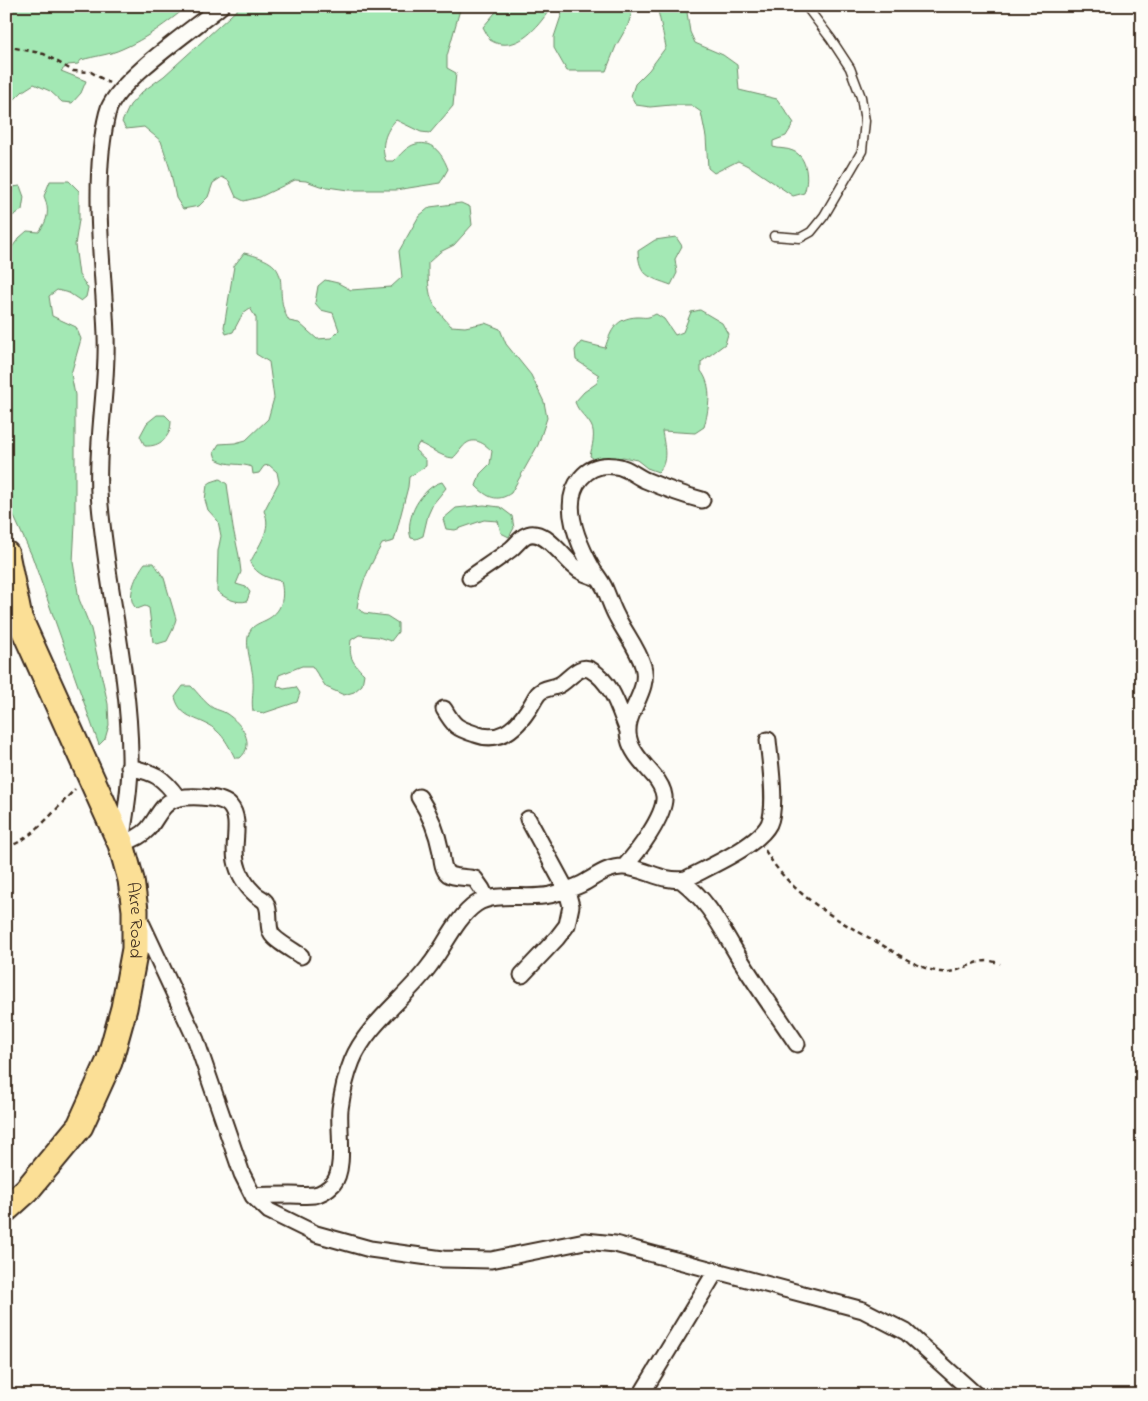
<svg xmlns="http://www.w3.org/2000/svg" width="1148" height="1401" font-family="'Indie Flower',sans-serif">
  <style>
    .green { fill: #a3e8b4; stroke: #6f8969 }
    .lines { fill: none; stroke-linecap: round; stroke-linejoin: round }
    .service-casing { stroke: #3b2a1e; stroke-width: 11 }
    .minor-casing { stroke: #3b2a1e; stroke-width: 19 }
    .trunk-casing { stroke: #3b2a1e; stroke-width: 29 }
    .path { stroke: #3b2a1e; stroke-width: 2.5; stroke-dasharray: 5 4; stroke-linecap: butt }
    .service { stroke: #fdfcf7; stroke-width: 8 }
    .minor { stroke: #fdfcf7; stroke-width: 15 }
    .trunk { stroke: #fbdf96; stroke-width: 25 }
    .labels { text-anchor: middle; dominant-baseline: central; stroke-width: 4.5; stroke-linejoin: round; paint-order: stroke }
    .street-label { font-size: 18px; fill: #3b2a1e; stroke: #fdfcf7 }
  </style>
  <rect width="100%" height="100%" fill="#fdfcf7"/>
  <filter id="ink" filterUnits="userSpaceOnUse"><feTurbulence type="fractalNoise" baseFrequency=".02" numOctaves="2"/><feDisplacementMap in="SourceGraphic" scale="10" xChannelSelector="R" yChannelSelector="G"/><feConvolveMatrix kernelMatrix="1 2 1 2 8 2 1 2 1" color-interpolation-filters="sRGB"/></filter>
  <g filter="url(#ink)">
    <path class="green" d="M6,6H188C168,22 146,39 122,49C109,55 95,56 81,60L78,64L68,65L61,71L86,81L81,93L72,103L62,102L50,91L34,84L23,91L6,108Z
      M241,6H461L447,56V68L456,73L453,106L430,133L421,132L396,120C385,131 380,147 386,161H394C400,155 407,146 416,144C434,140 443,156 448,169L440,183L396,190H348L320,186L306,181L295,180L260,197L244,201L236,197L229,181L222,177L213,183L208,197L199,206L183,209L176,198L170,169L161,141L144,127L126,129L122,122L130,105L142,92L164,76Z
      M501,6H634L628,25L616,46L606,71H567L554,48V37L564,7H551C541,23 523,47 501,44C498,44 493,42 490,40L483,27Z
      M657,6H686L690,32L695,43L723,55L737,65L739,90L777,99L794,123L786,136L773,141V147C779,149 787,148 793,151C808,157 809,181 804,193L793,196L752,168L738,161L714,173L708,168L706,137L701,112L691,105H671L650,107L636,105L631,96L635,84L649,70L666,47Z
      M50,181H69L79,191V220L75,245L79,275L88,288L86,297L81,301L69,293L57,290L49,296L52,316L76,327L81,339L71,374L75,395V524L73,562L79,599L91,629L108,704L109,725L105,739L99,745L32,556L6,499L7,254L19,238L27,231L39,232C48,220 50,211 44,196Z
      M20,186L24,197L22,210L6,220V207H9L13,187Z
      M461,203L470,207L472,225L454,245L440,252L428,263C428,296 429,302 451,326L465,327L485,323L500,329L506,344L531,375L544,402L547,418L538,445L511,493C497,503 487,497 476,486L480,474L490,464L492,451C486,445 476,437 467,443C462,446 458,454 453,458C441,457 431,448 419,443L415,450L426,460V466L409,477L408,487L394,541L382,544C371,564 360,584 357,608L364,613L387,616L398,623V632L391,641L378,637L359,635L351,640C349,657 351,661 364,674L362,685L354,692L344,695L326,687L312,666H302L279,675L277,686L284,689L296,687L300,693L297,702L264,713L253,711C251,700 254,691 253,680C253,666 243,644 250,631C253,625 260,623 266,620C282,612 285,598 281,581C267,578 258,575 250,563C258,546 273,529 264,511L279,482L277,472L269,465L264,466L259,473L253,474L252,467C238,462 230,467 216,459L214,452L219,444L235,443L246,440L268,419L274,398L269,362L256,354V318L250,308L243,313L233,332L226,334L224,327L234,266L244,253C301,266 269,287 289,321L299,323L317,339L331,338L339,330L333,313L321,310L315,303L318,286L325,280L338,283L351,290L391,287L402,277L399,251L419,216L430,207Z
      M676,237L682,246L675,259L677,273L671,285C649,277 639,276 638,251L655,240Z
      M700,310L722,323L728,334L725,344L701,362V371C713,386 709,409 704,427L695,433L662,431C664,445 669,462 658,472L647,468L637,460L623,457L600,463L590,456C592,447 596,433 591,425C585,415 579,413 575,402L584,392L597,383L599,375L576,360L575,350L581,342L605,348C611,330 616,318 637,317C646,317 646,319 656,314L664,319L675,335L683,332L691,312Z
      M157,415H165L171,421C171,437 160,447 145,446L140,436L147,423Z
      M220,479L227,484L233,528L239,556L241,572L236,584L246,587L250,592L247,601C237,604 224,598 217,591L218,551L221,536L218,521L208,510L205,500L207,485L211,482Z
      M442,482L446,488L433,504L428,515L423,536L416,539L411,538C404,518 422,487 442,482Z
      M484,505L500,507L512,516L514,528L509,537L501,533L498,521L484,520L455,530L446,529L443,519L456,508Z
      M145,563H154L164,578L176,619L173,629L167,641L157,644L153,642L149,608L145,606L137,609C124,599 137,573 145,563Z
      M183,686H191C197,692 205,703 213,708C217,710 223,711 227,714C242,724 256,744 240,758H235C230,748 225,738 217,731C202,717 181,721 175,697Z"/>
    <g class="lines">
      <defs>
        <path id="service" d="M774,236L800,238L811,232L824,216L862,151L865,121L861,97L850,68L831,39L806,6"/>
        <path id="minor" d="M221,6C192,30 123,76 109,108C104,122 103,138 101,152C95,214 104,275 106,336C108,388 96,440 99,493C105,580 129,668 130,755C131,785 125,815 121,844C130,841 141,837 148,829C157,819 162,801 179,798C191,796 222,796 230,806C242,820 232,844 236,861C238,873 246,886 255,894C259,898 263,898 266,903C271,912 267,925 271,933C274,940 294,951 301,956
          M470,578C484,568 498,559 511,549C516,545 520,539 525,536C542,525 563,557 574,566C581,573 589,575 598,578
          M444,709C454,726 456,728 475,734C499,743 515,730 528,710C532,705 534,699 538,694C544,687 551,689 559,685C568,681 579,663 591,670C613,683 619,710 628,731
          M129,767C155,773 162,776 178,798
          M419,797C430,814 437,831 441,852C442,858 442,869 448,874C454,878 467,877 475,879L482,889L487,899
          M624,867C637,853 666,815 664,796C663,788 659,782 654,776C645,765 632,753 629,739C622,714 651,692 643,666C638,649 625,633 617,617C612,608 609,598 605,589C602,582 597,576 593,570C579,545 559,503 581,478C590,467 601,464 615,466C627,467 634,475 645,480C664,488 683,495 702,500
          M681,880C709,902 719,924 737,954C755,984 777,1014 797,1044
          M140,920L196,1040L242,1174L253,1196L269,1211L316,1234L370,1249L443,1259L491,1260L585,1241L615,1244L863,1310L906,1332L976,1395
          M522,975L557,938L567,925L571,906L567,891L528,819
          M253,1196C266,1195 278,1195 291,1195C298,1195 306,1196 314,1195C320,1194 328,1189 333,1184C346,1169 338,1128 340,1109C342,1094 346,1076 352,1061C367,1024 407,997 430,965C445,946 456,918 476,904C494,891 528,900 550,895C561,892 572,889 582,884C595,877 608,866 624,867C646,868 662,883 686,879C708,867 758,846 769,824C777,807 770,761 768,740
          M641,1395L716,1271"/>
        <g id="trunk">
          <path id="s1" d="M6,554L19,618L121,844L131,880L135,910V949L124,1008L109,1062L80,1126L27,1190L6,1209"/>
        </g>
      </defs>
      <use href="#service" class="service-casing"/>
      <use href="#minor" class="minor-casing"/>
      <use href="#trunk" class="trunk-casing"/>
      <path class="path" d="M6,46L44,54L73,71L91,72L109,83
        M6,847C29,843 59,806 75,789
        M765,850C790,895 839,921 882,945C901,956 920,969 941,972C962,975 979,953 1000,964"/>
      <use href="#service" class="service"/>
      <use href="#minor" class="minor"/>
      <use href="#trunk" class="trunk"/>
    </g>
  </g>
  <g class="labels">
    <g class="street-label">
      <text stroke="none"><textPath href="#s1" startOffset="391">Akre Road</textPath></text>
    </g>
  </g>
  <rect width="1148" height="1401" fill="none" stroke="#fdfcf7" stroke-width="25"/>
  <rect x="12" y="12" width="1123" height="1376" fill="none" stroke="#3b2a1e" stroke-width="2" filter="url(#ink)"/>
</svg>
